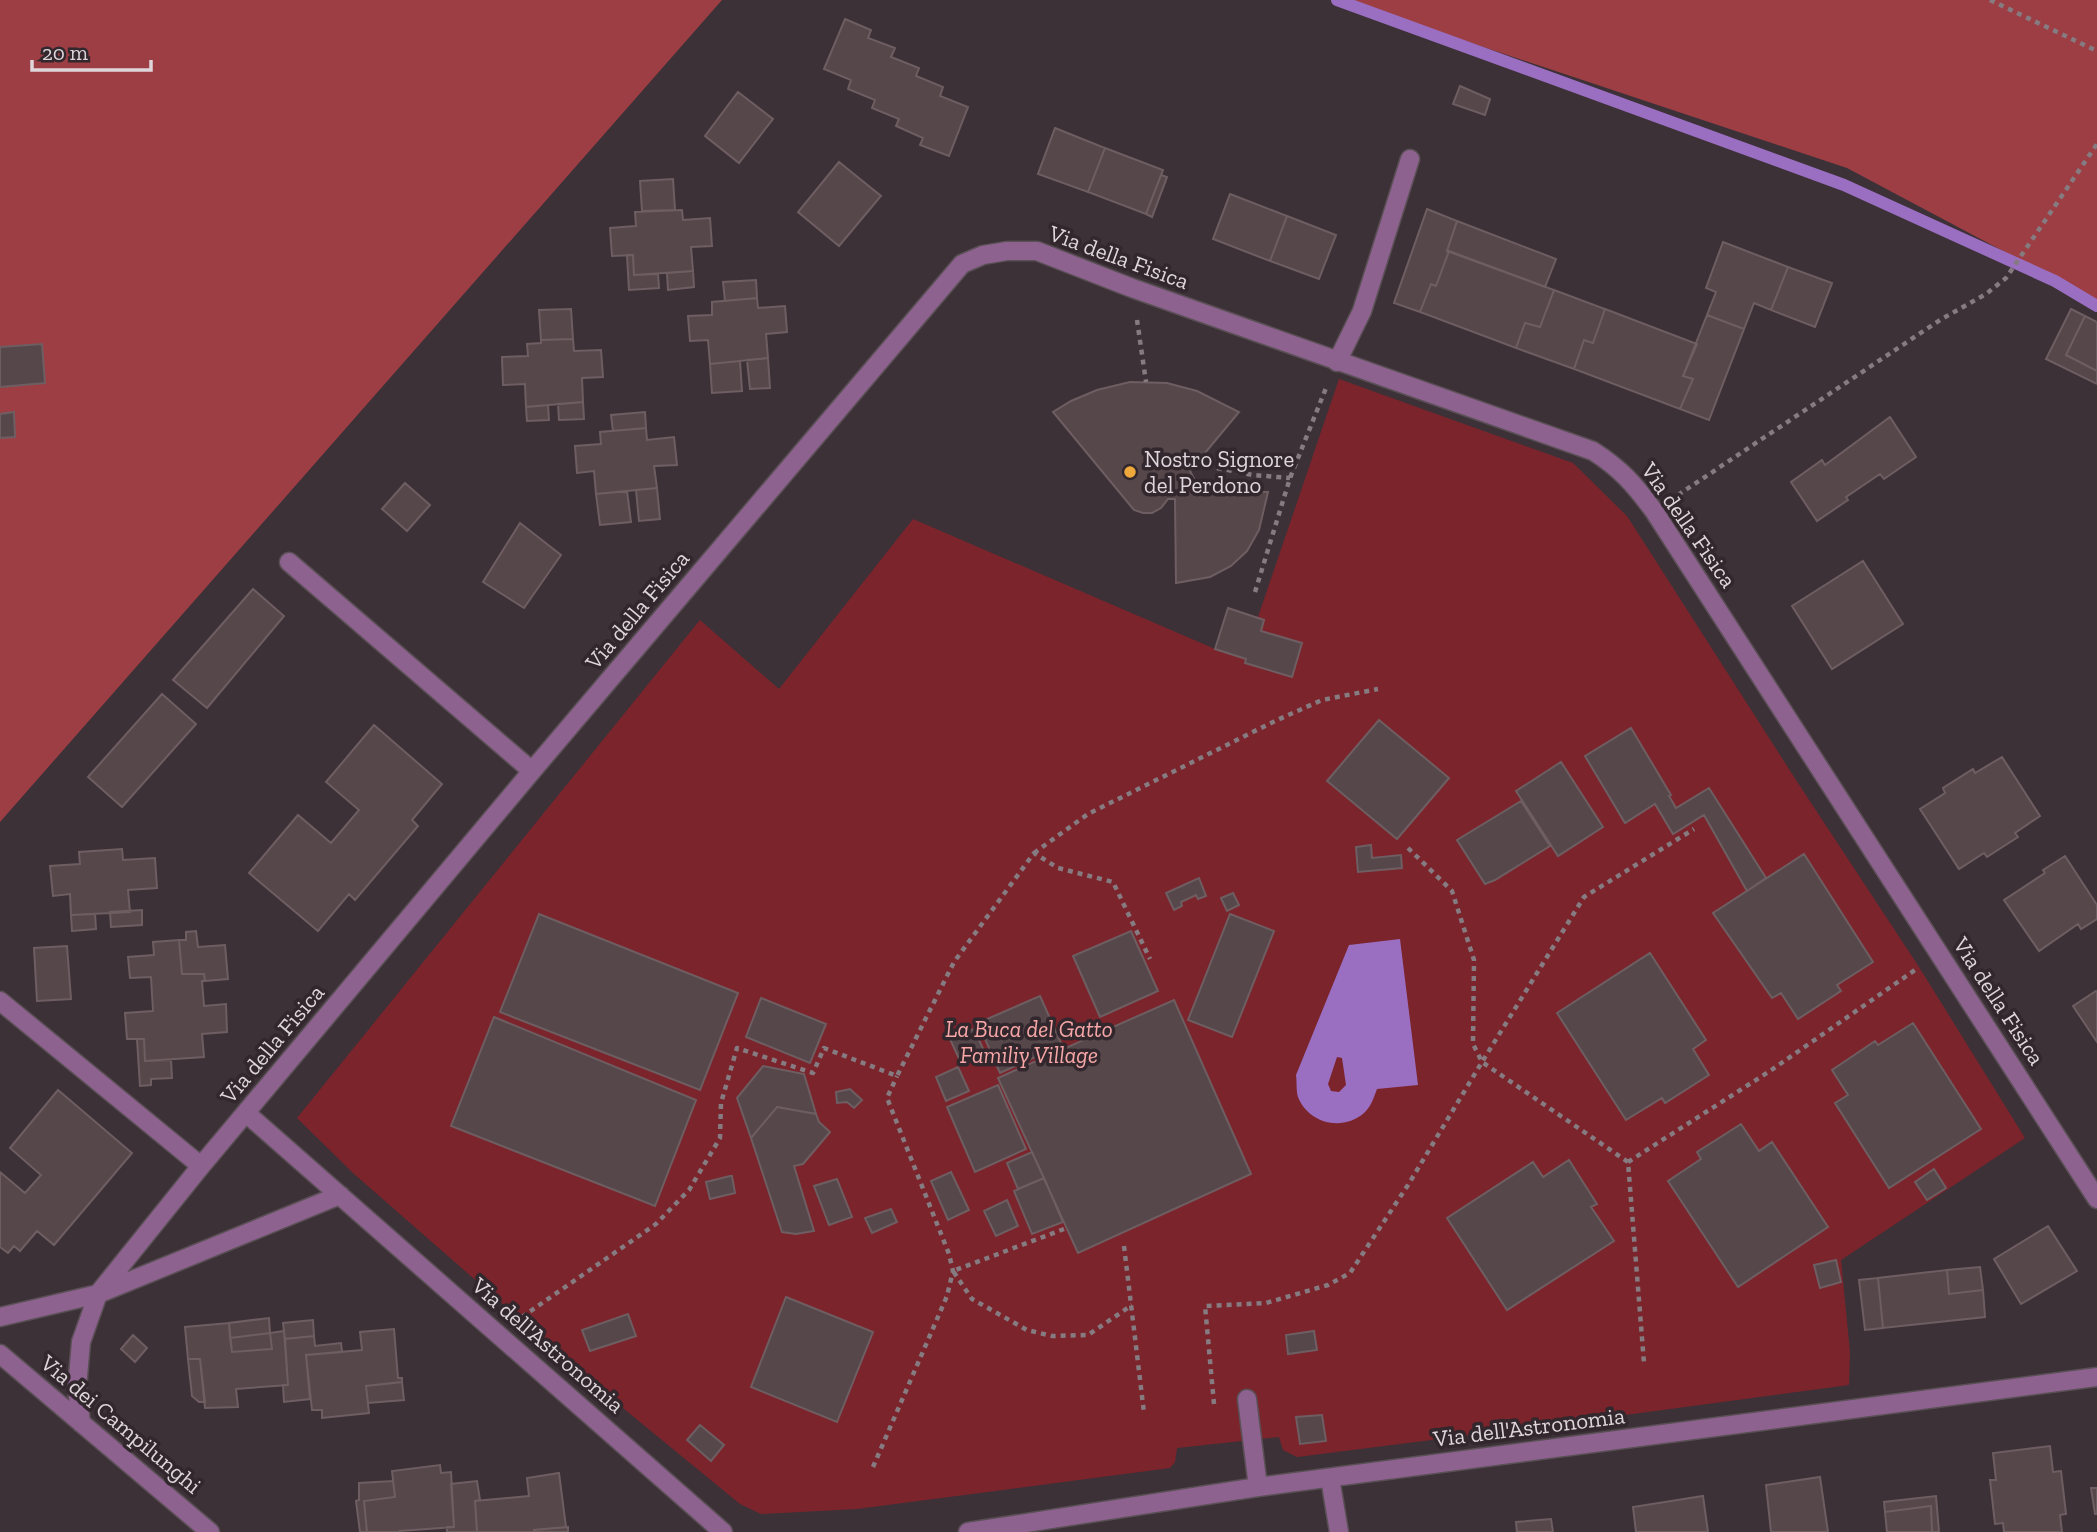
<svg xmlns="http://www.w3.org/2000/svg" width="2097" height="1532" font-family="'Zilla Slab',serif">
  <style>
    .green { fill: #7c242c }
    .forest { fill: #9d3e44 }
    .water { fill: #9a6fc1; fill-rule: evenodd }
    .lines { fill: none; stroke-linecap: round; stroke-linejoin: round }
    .stream { stroke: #9a6fc1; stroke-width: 12 }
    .building { fill: #55474a; stroke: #6e5e62; stroke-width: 2 }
    .minor-casing { stroke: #5a4f55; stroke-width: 21 }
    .path { stroke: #857b80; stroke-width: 4.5; stroke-dasharray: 5 5; stroke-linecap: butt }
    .minor { stroke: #8d628f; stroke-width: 18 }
    .poi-dot { fill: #eea83c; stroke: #32272d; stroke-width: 2.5 }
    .labels { text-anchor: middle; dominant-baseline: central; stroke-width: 7; stroke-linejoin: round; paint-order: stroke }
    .street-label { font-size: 23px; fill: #ded6da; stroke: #32272d }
    .poi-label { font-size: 23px; fill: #ded6da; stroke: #32272d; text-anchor: start }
    .park-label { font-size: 23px; font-style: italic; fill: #f7a7a7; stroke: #32272d }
  </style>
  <rect width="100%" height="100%" fill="#3d3138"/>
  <path class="green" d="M1339,379L1573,463L1627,516L1796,780L1919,967L2025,1138L1841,1260L1850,1352L1849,1385L1573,1422L1297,1457L1283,1450L1279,1437L1177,1448L1175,1462L1170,1468L857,1509L761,1514L740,1504L529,1331L520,1319L353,1173L297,1118L700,620L779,689L913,519L1215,649L1228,608L1258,617Z"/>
  <path class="forest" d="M0,0H722L0,822Z
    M1342,0H2097V301L1847,168Z"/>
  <path class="water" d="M1400,939L1418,1085L1377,1089C1374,1097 1371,1107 1364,1113C1342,1132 1308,1123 1298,1097C1296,1091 1297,1082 1296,1075L1349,945ZM1337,1057L1342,1058L1346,1085L1339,1092L1331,1091L1328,1084Z"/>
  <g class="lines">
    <path class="stream" d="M1337,0L1844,185L2055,281L2097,306"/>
  </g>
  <path class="building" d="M845,19L871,30L868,38L895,48L891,57L919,68L916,76L943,87L940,96L968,107L949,156L920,145L923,138L896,126L899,119L872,108L875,100L848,89L851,80L824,69Z
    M1460,86L1490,99L1485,115L1453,104Z
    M738,92L773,119L739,163L705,136Z
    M1055,128L1105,148L1088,192L1038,174Z
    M1105,148L1163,170L1146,214L1088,192Z
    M839,162L881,196L839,246L798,212Z
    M1161,175L1167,177L1152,217L1146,214Z
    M673,179L675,210L642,211L640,181Z
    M1230,194L1287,216L1270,261L1213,239Z
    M1427,209L1457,221L1447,251H1449L1436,286L1431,284L1420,312L1394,303Z
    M682,210L683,220L710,218L712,246L691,247L693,271L634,275L633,255L612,256L610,228L636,226L635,212Z
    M1287,216L1336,235L1319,279L1270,261Z
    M1457,221L1556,259L1545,287L1447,251Z
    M1723,242L1788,267L1771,310L1754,303L1744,329L1707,315L1716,292L1706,288Z
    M1449,251L1554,290L1540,327L1525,323L1516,348L1420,312L1431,284L1436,286Z
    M627,255H633L634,275L658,274L659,288L629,290Z
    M1788,267L1832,283L1815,327L1771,310Z
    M693,271L694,287L668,290L667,273Z
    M756,280L757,298L725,301L723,282Z
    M1554,290L1605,309L1593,343L1584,340L1574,369L1516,348L1525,323L1540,327Z
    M757,298L758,308L785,306L787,332L766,334L768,358L710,364L708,340L690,341L688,316L712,315V302Z
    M571,309L573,339L541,340L539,310Z
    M1605,309L1697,344L1683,376L1693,379L1680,409L1574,369L1584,340L1593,343Z
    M2071,309L2085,316L2066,355L2097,371V384L2046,359Z
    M1707,315L1744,329L1709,420L1680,409L1693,379L1683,376Z
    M2085,316L2097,322V371L2066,355Z
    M573,339L574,351L601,350L603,377L582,378L583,402L526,407L525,384L503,385L502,357L528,356L527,344L541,343V340Z
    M42,344L45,383L0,387V347Z
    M768,358L770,388L750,389L747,360Z
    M740,361L742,391L712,393L710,364Z
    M1130,382L1167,383L1197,391L1239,412L1190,471L1200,490L1268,492L1259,530L1247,551L1231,566L1210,577L1176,583L1175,499H1168L1161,508L1152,513H1143L1134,510L1053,412L1071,401L1097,390Z
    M583,402L584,419L559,420L558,404Z
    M548,405L549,420L527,421L526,407Z
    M14,412L15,437L0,438V414Z
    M645,412L646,428L613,431L611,415Z
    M1890,417L1916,457L1884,479L1880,474L1846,497L1848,500L1817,521L1791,482L1822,460L1825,465Z
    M646,428L647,440L674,437L677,465L654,466L657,488L596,494L594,471L577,473L575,446L601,444L600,432Z
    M405,483L430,505L407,531L382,509Z
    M657,488L660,519L639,521L636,490Z
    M627,491L631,522L600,525L596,494Z
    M520,523L561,555L524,608L483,582Z
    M1863,561L1903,624L1832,669L1792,606Z
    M253,589L284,616L207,708L173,680Z
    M1228,608L1264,620L1261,631L1302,643L1292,677L1245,663L1246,659L1215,649Z
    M162,694L196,724L122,807L88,777Z
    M1379,720L1449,778L1397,839L1327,781Z
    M374,725L442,784L412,820L418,826L355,900L349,894L318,931L249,873L298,815L331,843L359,810L326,782Z
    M1631,728L1671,795L1669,796L1676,808L1709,788L1766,878L1747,891L1704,815L1673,834L1655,804L1625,823L1585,756Z
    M2002,757L2040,816L2015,833L2018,837L1987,857L1984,853L1959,869L1920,809L1945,793L1943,788L1973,769L1975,773Z
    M1561,762L1603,827L1558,856L1516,791Z
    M1521,801L1550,846L1495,880L1485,884L1457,840Z
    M1371,845L1372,858L1401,855L1402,868L1358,872L1356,847Z
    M122,849L123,860L155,858L157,888L128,890L130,912L71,915L70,894L53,896L50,866L80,864L79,852Z
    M1804,854L1873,962L1837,985L1841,991L1798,1019L1781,993L1772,998L1713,913Z
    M2065,856L2097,905V919L2081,929L2078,924L2039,951L2004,900L2045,873L2043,870Z
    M1199,878L1206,896L1198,899L1196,895L1181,902L1182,906L1174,910L1166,893Z
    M1233,893L1239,905L1227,911L1221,898Z
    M142,910V925L111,927L110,912Z
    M95,914L96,929L72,931L71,915Z
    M539,914L738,993L700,1090L500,1012Z
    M1230,914L1274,931L1232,1037L1188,1020Z
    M196,931L198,947L225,945L228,979L205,981L204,974H182L179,940H186V932Z
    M1131,931L1158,991L1100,1017L1073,956Z
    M179,940L182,974H204L205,981H202L204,1006L226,1004L227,1032L202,1034L204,1057L145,1061L144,1039H127L125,1013L153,1011L151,977L130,978L128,957L154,955L153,942Z
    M67,946L71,999L37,1001L34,948Z
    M1650,953L1706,1040L1693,1049L1709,1075L1665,1103L1662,1098L1626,1120L1557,1013Z
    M2096,991L2097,992V1042L2073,1006Z
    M1040,996L1062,1045L1000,1073L978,1023Z
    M761,998L826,1024L810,1063L746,1037Z
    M1174,1000L1251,1174L1078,1253L998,1078Z
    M494,1017L696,1100L655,1206L451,1126Z
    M1913,1023L1981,1129L1889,1188L1835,1103L1848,1095L1832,1070L1875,1041L1878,1045Z
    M974,1029L985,1053L961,1063L950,1039Z
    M137,1039H144L145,1061L171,1060L172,1078L151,1079V1085L140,1086Z
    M763,1066L804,1074L816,1114L777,1107L751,1138L737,1098Z
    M958,1067L969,1091L946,1101L936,1077Z
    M998,1085L1026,1149L975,1172L947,1107Z
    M850,1089L862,1100L854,1108L847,1102L837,1103L836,1092Z
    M58,1090L132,1153L54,1245L37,1231L20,1251L14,1246L8,1253L0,1247V1172L25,1193L41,1175L10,1148Z
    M777,1107L816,1114L819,1122L830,1132L803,1164L794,1166L814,1231L796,1234L782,1232L751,1138Z
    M1741,1124L1759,1151L1772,1142L1828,1227L1738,1287L1668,1181L1701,1159L1697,1152Z
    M1032,1152L1044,1178L1018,1189L1007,1163Z
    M1569,1160L1597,1204L1591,1207L1614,1241L1507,1310L1447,1218L1533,1162L1543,1177Z
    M1934,1169L1946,1188L1927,1200L1915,1182Z
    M951,1172L969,1210L948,1220L931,1181Z
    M730,1176H732L735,1193L710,1199L706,1182Z
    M1044,1178L1063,1222L1032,1234L1014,1191Z
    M837,1179L852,1217L829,1225L814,1186Z
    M1007,1200L1018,1226L996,1236L984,1211Z
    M891,1209L897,1222L872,1233L865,1218Z
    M2048,1226L2077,1271L2021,1304L1994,1259Z
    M1836,1260L1841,1282L1820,1288L1814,1265Z
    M1980,1267L1983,1290L1949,1294L1947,1270Z
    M1947,1270L1949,1294L1983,1290L1985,1317L1883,1328L1878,1278Z
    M1878,1278L1883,1328L1865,1330L1859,1280Z
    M786,1297L873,1332L837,1422L751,1387Z
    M628,1314L636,1336L590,1351L582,1330Z
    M269,1318L270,1333L230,1338L229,1323Z
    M313,1320L314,1336L285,1339L283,1323Z
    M229,1323L232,1352L272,1349L270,1333L284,1331L288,1385L236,1389L238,1407L205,1408L200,1359H188L185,1327Z
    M394,1329L398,1378H402V1382L366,1386L369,1413L322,1418V1410H312L306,1355L362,1350L360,1332Z
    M1314,1331L1317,1350L1288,1354L1286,1335Z
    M270,1333L272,1349L232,1352L230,1338Z
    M133,1335L147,1348L135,1362L121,1349Z
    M314,1336L315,1346L341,1343L342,1352L306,1355L310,1399L284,1402L283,1385H288L285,1339Z
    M188,1359H200L205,1402H199L192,1396Z
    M402,1382L404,1400L368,1403L366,1386Z
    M1322,1415L1326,1441L1300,1444L1296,1417Z
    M700,1425L724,1445L711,1461L687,1440Z
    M2050,1446L2053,1472L2061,1471L2066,1514L2060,1515L2062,1532H2004L2003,1523L1995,1524L1990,1480H1996L1993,1453Z
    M440,1465L441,1473L451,1472L454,1527L400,1531V1532H367L364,1501L395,1497L392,1471Z
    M559,1473L566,1527L534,1530V1532H477L475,1501L529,1496L527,1478Z
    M1820,1477L1828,1532H1771L1766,1485Z
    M393,1481L395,1497L364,1501L367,1532H360L356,1501L359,1500V1483Z
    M477,1481L480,1500L475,1501L477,1532H447V1527H454L451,1484Z
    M2091,1488H2097V1514H2095Z
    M1703,1496L1708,1532H1636L1633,1507Z
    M1936,1496L1939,1532H1932L1931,1506L1885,1512L1884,1502Z
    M1931,1506L1932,1532H1887L1885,1512Z
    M1551,1519L1553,1532H1517L1516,1522Z
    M568,1527V1532H534V1530Z"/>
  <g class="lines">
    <defs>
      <path id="minor" d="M1337,362L1362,311L1410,159
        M289,562L532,771
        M0,1001L201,1166
        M246,1113L723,1532
        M0,1317L98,1294L340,1195
        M0,1354L210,1532
        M1247,1399L1258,1487
        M81,1423L77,1388L81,1342L98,1294L201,1166L532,771L962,264L983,255L1007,251H1037L1132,288L1593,451C1621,469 1634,484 1654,511L2097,1199
        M1330,1478L1339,1532
        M968,1532L1258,1487L2097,1377"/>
    </defs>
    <use href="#minor" class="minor-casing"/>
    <path class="path" d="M1990,0L2097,51
      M1137,320L1146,382
      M1217,468L1253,475L1290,478
      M1678,495L1940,320L1986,294L2006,278L2097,144
      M1255,592L1290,478L1326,388
      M1408,848L1452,891L1474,960L1473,1044L1482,1062L1584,897L1694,829
      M1034,853L1088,814L1275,721L1322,700L1378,689
      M1628,1162L1770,1071L1915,970
      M1064,1229L953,1271L972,1299L1027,1330L1052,1336L1088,1335L1132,1305
      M1124,1246L1144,1413
      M522,1317L656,1224L689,1190L720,1138L721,1103L737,1048L813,1073L824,1048L897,1076L954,962L1034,853L1058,868L1113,882L1150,959
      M1214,1404L1205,1306L1266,1303L1328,1285L1350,1273L1408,1185L1482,1062L1628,1162L1644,1363
      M873,1467L947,1296L953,1271L949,1254L887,1098L897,1076"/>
    <use href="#minor" class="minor"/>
  </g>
  <circle class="poi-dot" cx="1130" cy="472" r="7"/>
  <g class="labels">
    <g class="street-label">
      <text transform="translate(1119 257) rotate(20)">Via della Fisica</text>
      <text transform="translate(1689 525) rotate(55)">Via della Fisica</text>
      <text transform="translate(637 610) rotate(-50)">Via della Fisica</text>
      <text transform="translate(1999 1001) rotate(57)">Via della Fisica</text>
      <text transform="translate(272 1044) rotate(-50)">Via della Fisica</text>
      <text transform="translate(548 1345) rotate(41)">Via dell'Astronomia</text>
      <text transform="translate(121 1424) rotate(40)">Via dei Campilunghi</text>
      <text transform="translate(1529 1427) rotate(-7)">Via dell'Astronomia</text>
    </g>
    <g class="poi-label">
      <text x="1144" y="459">Nostro Signore<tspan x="1144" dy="26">del Perdono</tspan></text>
    </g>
    <g class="park-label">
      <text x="1029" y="1029">La Buca del Gatto<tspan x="1029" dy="26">Familiy Village</tspan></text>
    </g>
  </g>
  <path d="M32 60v10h119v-10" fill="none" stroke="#ded6da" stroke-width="3.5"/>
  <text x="42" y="60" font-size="21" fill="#ded6da" stroke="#32272d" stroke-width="5" paint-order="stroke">20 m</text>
</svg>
